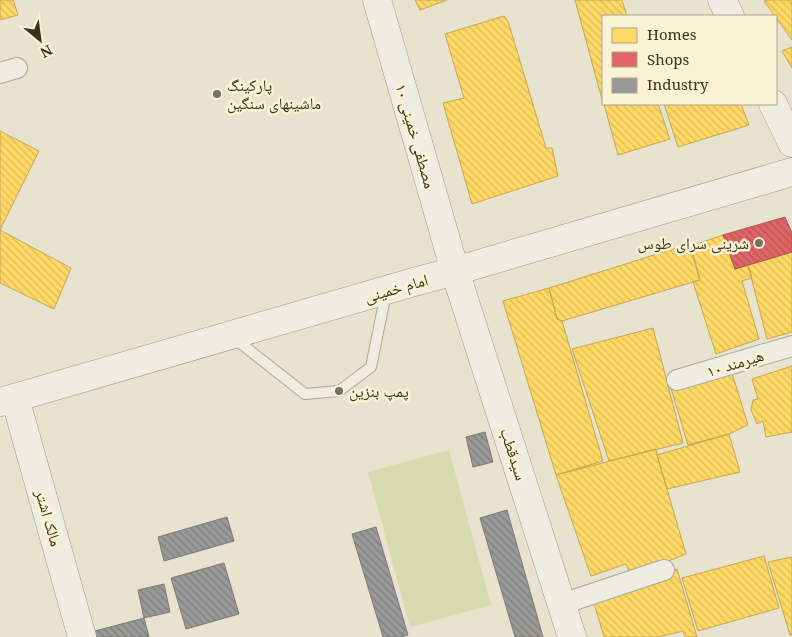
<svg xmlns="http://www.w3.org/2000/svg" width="792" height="637" font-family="'Noto Serif','Noto Naskh Arabic',serif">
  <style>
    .pitch { fill: #d5daaf }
    .homes { fill: url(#homes-back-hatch); stroke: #c5a650 }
    .shops { fill: url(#shops-back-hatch); stroke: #af5650 }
    .industry { fill: url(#industry-back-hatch); stroke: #7e7a74 }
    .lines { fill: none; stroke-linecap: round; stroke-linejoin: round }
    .lane-casing { stroke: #ada797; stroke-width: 12 }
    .street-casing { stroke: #ada797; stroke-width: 22 }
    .secondary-casing { stroke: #9d9787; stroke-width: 29 }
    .lane { stroke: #efece1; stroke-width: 10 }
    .street { stroke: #efece1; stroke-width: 20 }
    .secondary { stroke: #efece1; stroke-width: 28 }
    .poi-dot { fill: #7a6f5c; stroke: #f9f2d4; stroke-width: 2 }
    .labels { text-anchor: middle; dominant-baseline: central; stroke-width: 5; stroke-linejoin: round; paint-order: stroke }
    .poi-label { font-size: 16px; fill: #3e301e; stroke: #f9f2d4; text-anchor: start }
    .street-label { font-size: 16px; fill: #3e301e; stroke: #f9f2d4 }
  </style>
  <defs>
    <pattern id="homes-back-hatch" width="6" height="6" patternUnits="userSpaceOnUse" patternTransform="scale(1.25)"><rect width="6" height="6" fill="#ffd966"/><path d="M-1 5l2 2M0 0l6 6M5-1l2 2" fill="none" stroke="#dcbb58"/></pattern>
    <pattern id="shops-back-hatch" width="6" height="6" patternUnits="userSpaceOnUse" patternTransform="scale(1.25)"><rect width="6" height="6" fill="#e06666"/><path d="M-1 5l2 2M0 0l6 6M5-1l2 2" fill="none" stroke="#b75453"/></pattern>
    <pattern id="industry-back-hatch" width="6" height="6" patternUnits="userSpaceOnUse" patternTransform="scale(1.25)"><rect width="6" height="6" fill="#999"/><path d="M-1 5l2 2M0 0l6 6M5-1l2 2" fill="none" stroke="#7e7d7c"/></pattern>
  </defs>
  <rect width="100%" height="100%" fill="#e8e3ce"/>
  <path class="pitch" d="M449,450L491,605L410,627L368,472Z"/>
  <path class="homes" d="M0,0H13L18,15L0,20Z
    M415,0H447L420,10Z
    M575,0H622L627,16H603V103Z
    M766,0H792V40L764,1Z
    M504,16L508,21L546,148H552L558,176L472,204L443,103L464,98L445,34Z
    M792,47V68L782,51Z
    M604,104H658L670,139L618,155Z
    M664,104H741L749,125L678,147Z
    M0,131L39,151L0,230L71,268L54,309L0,283Z
    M723,235L735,269L748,265L752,278L742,281L759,339L716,354L693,282L700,280L691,246Z
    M689,244L700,280L562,321L557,319L549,288Z
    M792,252V332L767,339L748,265Z
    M549,288L557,319L562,321L603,461L556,475L503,301Z
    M653,328L683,443L609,461L572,349Z
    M792,366V432L766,437L763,421L757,424L751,410L753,400L758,399L752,379Z
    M731,370L748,425L729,434L688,445L670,385Z
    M729,434L740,472L667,489L657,455Z
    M656,449L657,455L686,554L631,576L626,564L591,576L556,475Z
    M764,556L779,608L698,631L682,578Z
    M792,557V635H790L768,562Z
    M677,569L697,637H685L683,631L658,637H604L592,597Z"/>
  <path class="shops" d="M785,217L792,233V252L735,269L723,235Z"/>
  <path class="industry" d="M485,432L493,462L473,467L466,437Z
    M507,510L543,637H515L480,518Z
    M227,517L234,541L164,561L158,537Z
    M376,527L408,635L401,637H383L352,534Z
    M224,563L239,614L186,629L171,578Z
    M164,584L170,612L144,618L138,590Z
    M144,618L149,637H92L91,632Z"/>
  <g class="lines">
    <defs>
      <path id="lane" d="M234,338L305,394L339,391L371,367L386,293"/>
      <path id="street" d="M0,73L17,68
        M677,380L792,346
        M562,604L664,570"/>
      <path id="secondary" d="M377,0L455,271L572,637
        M722,0L730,16
        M773,104L792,143
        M15,398L82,637
        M0,402L414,282L455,271L792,172"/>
    </defs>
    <use href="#lane" class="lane-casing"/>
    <use href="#street" class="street-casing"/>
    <use href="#secondary" class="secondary-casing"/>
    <use href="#lane" class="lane"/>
    <use href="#street" class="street"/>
    <use href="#secondary" class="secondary"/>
  </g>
  <g class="poi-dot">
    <circle cx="217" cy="94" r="5"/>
    <circle cx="759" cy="243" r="5"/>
    <circle cx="339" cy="391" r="5"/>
  </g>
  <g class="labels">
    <g class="poi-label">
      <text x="227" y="85">پارکینگ<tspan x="227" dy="18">ماشینهای سنگین</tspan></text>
      <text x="749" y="243" text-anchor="end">شرینی سرای طوس</text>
      <text x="349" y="391">پمپ بنزین</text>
    </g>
    <g class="street-label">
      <text transform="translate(416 136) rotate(74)">مصطفی خمینی ۱۰</text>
      <text transform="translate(396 288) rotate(-16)">امام خمینی</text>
      <text transform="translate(735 363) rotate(-17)">هیرمند ۱۰</text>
      <text transform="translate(514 454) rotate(72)">سیدقطب</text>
      <text transform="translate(49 518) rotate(74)">مالک اشتر</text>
    </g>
  </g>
  <rect x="602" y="15" width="175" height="90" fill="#f9f2d4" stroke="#aea48b"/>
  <rect x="612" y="28" width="25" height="15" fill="#ffd966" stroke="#aea48b"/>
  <text x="647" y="40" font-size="15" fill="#3e301e">Homes</text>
  <rect x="612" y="52" width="25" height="15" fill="#e06666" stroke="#aea48b"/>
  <text x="647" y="65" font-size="15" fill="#3e301e">Shops</text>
  <rect x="612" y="78" width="25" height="15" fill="#999999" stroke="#aea48b"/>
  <text x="647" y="90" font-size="15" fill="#3e301e">Industry</text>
  <g transform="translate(40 40) rotate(151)" stroke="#f9f2d4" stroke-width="4" paint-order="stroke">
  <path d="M0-4L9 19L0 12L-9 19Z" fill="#3e301e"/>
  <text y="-8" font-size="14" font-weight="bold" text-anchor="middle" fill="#3e301e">N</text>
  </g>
</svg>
